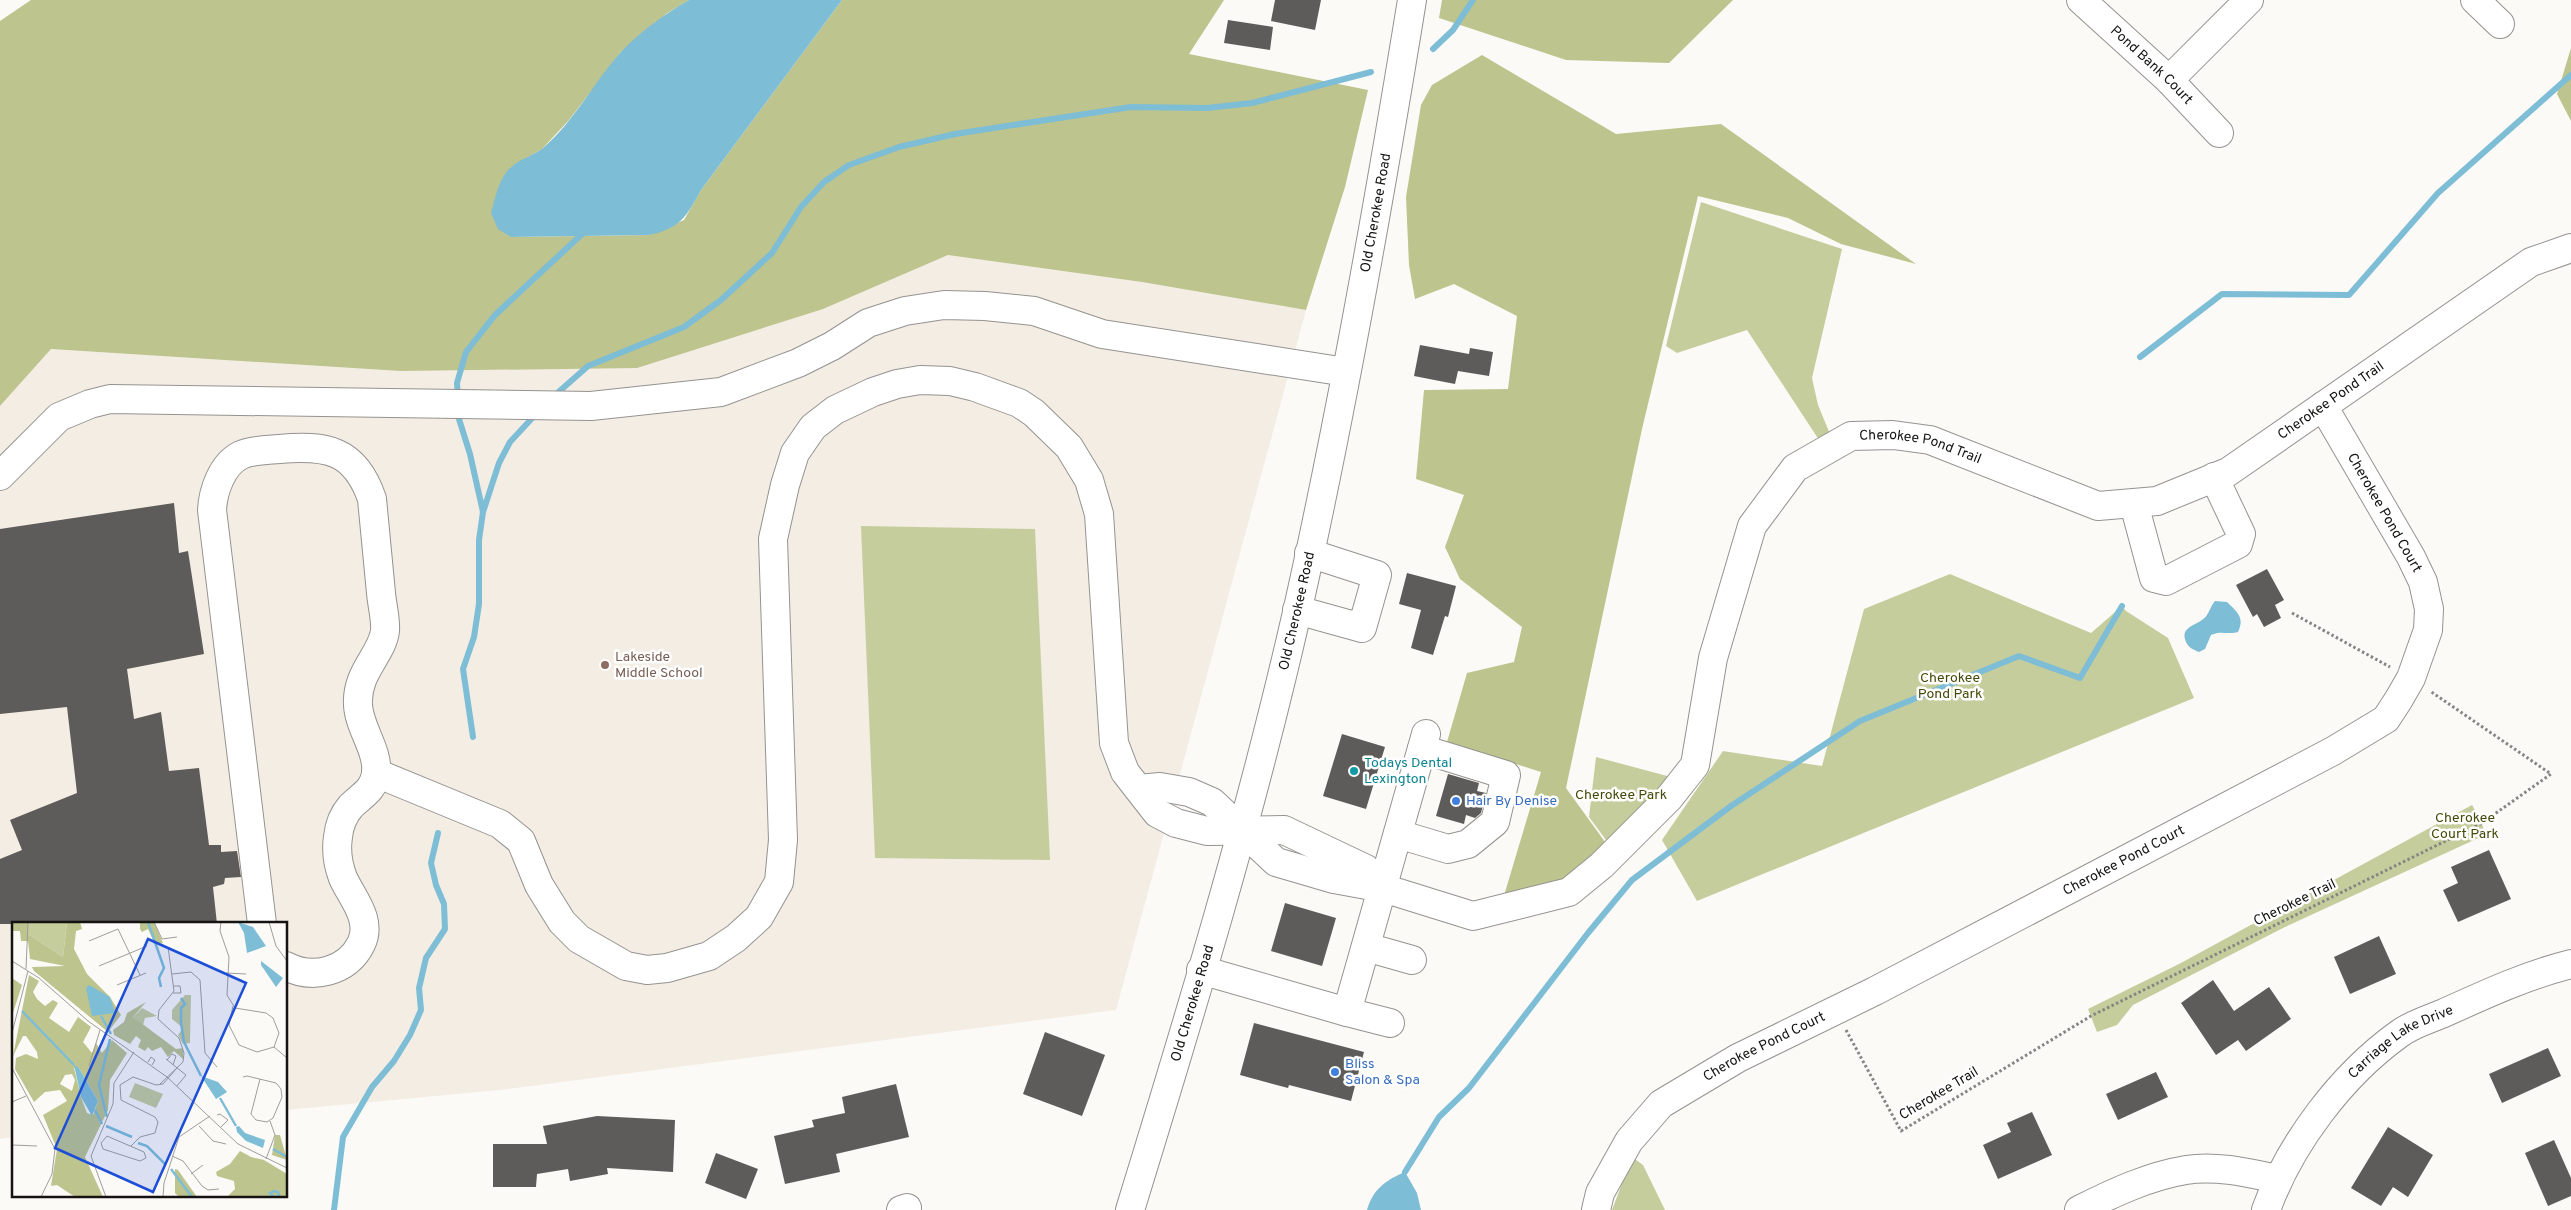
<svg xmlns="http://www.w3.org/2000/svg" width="2571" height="1210" font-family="Overpass,sans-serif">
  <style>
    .built { fill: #f3ede4 }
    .green { fill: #c6cd9c }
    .forest { fill: #bdc48d }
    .water { fill: #7ebdd6 }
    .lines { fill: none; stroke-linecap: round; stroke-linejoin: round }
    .stream { stroke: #7ebdd6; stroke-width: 6 }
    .building { fill: #5e5c5a }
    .minor-casing { stroke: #959390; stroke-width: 30 }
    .path { stroke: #868583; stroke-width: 3; stroke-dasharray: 2.5 2.5; stroke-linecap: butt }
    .minor { stroke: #fff; stroke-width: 28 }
    .education-dot { fill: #8d6e63; stroke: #fff; stroke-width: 2 }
    .culture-dot { fill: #0f9aa8; stroke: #fff; stroke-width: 2 }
    .shop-dot { fill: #3f7fe0; stroke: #fff; stroke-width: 2 }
    .labels { text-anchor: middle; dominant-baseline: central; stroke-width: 5; stroke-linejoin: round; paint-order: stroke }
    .street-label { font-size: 14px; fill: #141312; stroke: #fff }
    .education-label { font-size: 14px; fill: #785e54; stroke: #fff; text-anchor: start }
    .park-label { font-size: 14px; fill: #454a08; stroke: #fff }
    .culture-label { font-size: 14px; fill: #0d838f; stroke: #fff; text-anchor: start }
    .shop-label { font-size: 14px; fill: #366cbe; stroke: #fff; text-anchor: start }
    .inset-river { fill: none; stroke: #7ebdd6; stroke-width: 2.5 }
    .inset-road { fill: none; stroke: #9f9e9b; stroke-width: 1 }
    .view { fill: #1d4ed8; fill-opacity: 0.15; stroke: #1d4ed8; stroke-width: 2.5 }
    .inset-edge { fill: none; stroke: #141312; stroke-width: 2.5 }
  </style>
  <rect width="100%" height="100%" fill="#fcfaf7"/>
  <path class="built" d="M948,255L1142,282L1306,310L1116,1010L500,1090L286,1110V924H14V1137L0,1139V406L51,349L400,371L823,309Z"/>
  <path class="green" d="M1701,202L1842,249L1812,378L1818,405L1830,434L1819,440L1747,330L1677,353L1666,346Z
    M861,526L1035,529L1050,860L875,858Z
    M1950,574L2091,633L2122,606L2126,611L2168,638L2194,698L1697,901L1662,840L1723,751L1822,766L1864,609Z
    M1596,757L1671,777L1612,848L1589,817Z
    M2472,805L2482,823L2485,835L2283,928L2133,1005L2117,1025L2097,1032L2088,1009L2179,964Z
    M1632,1157L1643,1165L1665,1210H1612Z"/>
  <path class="forest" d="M31,0H689L666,14L621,52L569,120L542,149L510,168L512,237L649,235L684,220L701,190L842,0H1224L1189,54L1368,90L1345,187L1306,310L1142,282L948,255L823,309L637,368L400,371L51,349L0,406V21Z
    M1442,0H1733L1669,63L1566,60L1439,18Z
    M2571,48V121L2557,94Z
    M1482,55L1616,134L1721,124L1916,264L1841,244L1788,218L1698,196L1642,429L1566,788L1613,853L1602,865L1500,909L1541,772L1447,742L1467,673L1514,662L1522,627L1460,579L1445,547L1464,495L1416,479L1424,390L1508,389L1517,316L1454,284L1415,299L1409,265L1406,197L1421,105L1432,85Z"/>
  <path class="water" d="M689,0H842L701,190C686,217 681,228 649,235L511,237L498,229L491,213C495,199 499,178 510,168C519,159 533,156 543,148C575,121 594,81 622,51C642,30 665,14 689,0Z
    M2215,601L2227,602C2237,612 2245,617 2238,632C2228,635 2221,630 2211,635L2205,649L2199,652C2192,649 2187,647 2185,639C2181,625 2201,625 2207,615C2210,610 2211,606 2215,601Z
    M1405,1172L1417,1193L1421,1210H1367C1373,1189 1386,1180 1405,1172Z"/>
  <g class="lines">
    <path class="stream" d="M1433,49L1453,30L1473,0
      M2140,357L2222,294L2349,295L2438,193L2571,75
      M554,396L588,366L684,327L721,300L772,253L801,207L824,182L849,165L899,147L955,134L1131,107L1207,108L1252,103L1371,72
      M458,398L457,383L466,352L495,315L581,235
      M458,410L459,419L470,454L483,512
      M473,737L463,669L474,637L479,604V540L483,512L499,463L510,442L536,414
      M1405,1172L1439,1117L1469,1088L1588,933L1632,880L1731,806L1860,721L2019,656L2080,678L2122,606
      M334,1210L343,1137L372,1087L394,1061L410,1035L421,1010L419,988L426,958L445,929L444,904L436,885L431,863L438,833"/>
  </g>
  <path class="building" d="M1275,0H1321L1315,30L1271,21Z
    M1228,20L1273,27L1270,50L1224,43Z
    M1420,345L1469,354L1470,348L1493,352L1489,376L1458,371L1455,384L1414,376Z
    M174,503L179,553L188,551L204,654L127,669L134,719L161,712L169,771L199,768L209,845H221V852L237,851L241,877L225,878L224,884L213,887L217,924H0V859L22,850L10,820L77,793L67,707L0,714V529Z
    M2267,569L2284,600L2275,605L2281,618L2264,627L2257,614L2253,617L2236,585Z
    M1407,573L1456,586L1448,617L1445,616L1433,655L1411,648L1421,610L1399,604Z
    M1342,734L1385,747L1366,809L1323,796Z
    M1448,774L1479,783L1477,791L1486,793L1481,813L1475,818L1466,815L1464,824L1436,816Z
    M2489,850L2511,899L2458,922L2443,890L2458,883L2451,867Z
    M1285,903L1336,918L1322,966L1271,951Z
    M2379,936L2396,974L2350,994L2334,957Z
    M2213,980L2234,1011L2269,987L2291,1019L2246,1051L2238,1040L2216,1055L2181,1003Z
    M1254,1023L1364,1052L1351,1101L1289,1085L1288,1088L1240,1075Z
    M1045,1032L1105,1055L1082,1116L1023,1094Z
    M2548,1048L2561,1076L2502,1103L2489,1074Z
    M2156,1072L2168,1097L2118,1120L2106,1094Z
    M896,1084L909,1137L836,1154L840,1172L785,1184L774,1136L814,1127L812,1120L845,1113L842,1097Z
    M2032,1112L2052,1155L1998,1179L1983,1145L2011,1132L2007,1123Z
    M597,1116L675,1120L673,1172L607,1168L608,1174L570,1181L568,1169L537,1174L536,1187H493V1144H547L543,1126Z
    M2388,1127L2433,1155L2408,1197L2393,1187L2381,1206L2351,1188Z
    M2554,1140L2571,1178V1196L2548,1206L2525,1153Z
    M716,1153L758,1169L746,1199L705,1183Z"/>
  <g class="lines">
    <defs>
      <g id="minor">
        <path id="s1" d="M2081,0L2169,80L2219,133"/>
        <path d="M2475,0L2500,24"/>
        <path d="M2169,80L2249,0"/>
        <path d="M0,476L59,417L90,404L110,399L591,406L721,392L798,363L832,346L868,323L905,311L944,305L985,306L1034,311L1102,334L1346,372"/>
        <path d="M2134,504L2154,578L2166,581L2238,544L2241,534L2214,477"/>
        <path d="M1297,610L1362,628L1377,575L1309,553"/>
        <path d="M376,773L500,824L521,841L539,885L562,922L579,939L626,966L647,970L667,968L709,956L736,938L759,917L779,882L783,840L773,539L785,485L795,453L813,427L835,410L873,392L897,384L920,380L950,381L975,387L1019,403L1034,413L1069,447L1089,480L1099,514L1114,743L1125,772L1157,813L1176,823L1207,831L1284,830L1366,869L1383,888"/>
        <path id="s2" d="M1139,789L1160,787L1189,792L1212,802L1276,862L1334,879L1383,888L1473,916L1569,892L1602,865L1669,798L1695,765L1713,658L1752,526L1795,468L1851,436L1893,435L1930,440L2098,506L2157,501L2228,472L2531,262L2571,248"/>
        <path d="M1398,834L1448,849L1468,844L1495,822L1506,775L1422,749"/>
        <path d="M262,924L212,510C213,491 222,464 241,455C252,450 267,450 279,449C326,445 355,449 372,499C375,530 378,562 381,593C382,605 386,619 385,631C382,655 356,672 358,705C359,728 379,751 376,774C373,791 362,795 351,806C344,814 339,826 338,837C336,850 338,865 343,878C352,898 373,920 361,944C347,972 312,980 286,966"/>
        <path d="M1366,947L1412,960"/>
        <path d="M1201,970L1347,1012L1426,734"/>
        <path d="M1347,1012L1390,1023"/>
        <path d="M901,1210L907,1208"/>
        <path id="s3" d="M1130,1210C1191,1012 1252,811 1298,608C1343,407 1379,203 1412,0"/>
        <path id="s4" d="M1596,1210L1600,1193L1629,1141L1661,1104L1738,1058L1875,991L2333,751L2386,719L2399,699L2411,678L2428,630L2429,609L2423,582L2411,557L2323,406"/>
        <path d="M2079,1210C2113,1193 2149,1176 2186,1170C2216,1165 2249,1173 2277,1179"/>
        <path id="s5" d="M2266,1210C2290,1143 2342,1075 2399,1034C2412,1024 2430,1019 2444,1013C2486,994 2527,975 2571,964"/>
      </g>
    </defs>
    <use href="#minor" class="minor-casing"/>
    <path class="path" d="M2292,613L2390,667
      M1846,1030L1901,1131L2091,1016L2482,823L2551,774L2430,691"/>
    <use href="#minor" class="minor"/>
  </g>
  <circle class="education-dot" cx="605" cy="665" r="5"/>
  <circle class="culture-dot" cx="1354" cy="771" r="5"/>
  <g class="shop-dot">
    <circle cx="1456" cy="801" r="5"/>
    <circle cx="1335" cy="1072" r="5"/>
  </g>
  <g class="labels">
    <g class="street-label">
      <text stroke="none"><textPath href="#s1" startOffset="96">Pond Bank Court</textPath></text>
      <text stroke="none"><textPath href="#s3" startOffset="1028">Old Cherokee Road</textPath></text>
      <text stroke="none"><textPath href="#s2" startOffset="1550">Cherokee Pond Trail</textPath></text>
      <text stroke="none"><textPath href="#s2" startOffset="1100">Cherokee Pond Trail</textPath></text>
      <text transform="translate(2384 513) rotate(60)">Cherokee Pond Court</text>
      <text stroke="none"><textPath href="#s3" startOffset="622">Old Cherokee Road</textPath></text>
      <text stroke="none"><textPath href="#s4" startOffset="649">Cherokee Pond Court</textPath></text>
      <text transform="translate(2295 903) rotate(-26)">Cherokee Trail</text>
      <text stroke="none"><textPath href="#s3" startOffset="216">Old Cherokee Road</textPath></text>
      <text stroke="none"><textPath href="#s5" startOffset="221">Carriage Lake Drive</textPath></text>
      <text stroke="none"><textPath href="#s4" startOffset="244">Cherokee Pond Court</textPath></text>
      <text transform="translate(1939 1094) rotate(-31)">Cherokee Trail</text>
    </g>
    <g class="education-label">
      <text x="615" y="657">Lakeside<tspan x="615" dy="16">Middle School</tspan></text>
    </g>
    <g class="park-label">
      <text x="1950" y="678">Cherokee<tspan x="1950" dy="16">Pond Park</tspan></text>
      <text x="1621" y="795">Cherokee Park</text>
      <text x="2465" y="818">Cherokee<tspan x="2465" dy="16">Court Park</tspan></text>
    </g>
    <g class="culture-label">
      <text x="1364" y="763">Todays Dental<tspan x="1364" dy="16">Lexington</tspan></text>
    </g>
    <g class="shop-label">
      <text x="1466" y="801">Hair By Denise</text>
      <text x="1345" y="1064">Bliss<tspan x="1345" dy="16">Salon &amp; Spa</tspan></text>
    </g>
  </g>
  <g transform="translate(12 922)">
    <rect width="275" height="275" fill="#fcfaf7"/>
    <path d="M16,0H55L51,35L16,12ZM173,73H179L178,121L171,122L166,113L171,106L160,97V88ZM130,86L145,94L133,96L131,103L121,95ZM123,161L151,172L144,186L117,175Z" fill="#c6cd9c"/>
    <path d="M16,0V12L51,35L55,0H68L70,7L64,9L62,27L75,52L98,75L109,93L96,110L22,49L20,45L53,44L18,37L16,19H9L8,9H0V1ZM142,0L151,21L143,22L136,7L130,10L128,7V0ZM17,53L27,59L21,70L25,77L33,84L41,78L46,81L37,96L57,110L66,95L79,105L71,120L80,131L84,121L90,131L100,118L115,131L98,158L96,188L73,235L91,275H63L45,263L39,264L45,227L31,193L55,179L48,168L33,170L22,180L3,147L4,136L14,132L26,137L25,130L14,114H11L1,134ZM62,146H67L86,179L81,193L75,191L69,175ZM60,152L63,158L60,169L48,162L53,153ZM0,56L10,63L0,94ZM134,80L121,95L164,127L171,126V137L162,129L156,135L149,125L140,129L136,125L133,129L126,125L129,118L124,114L118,122L102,113L101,108L112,100L115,91ZM263,213H268L275,238L260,233ZM228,229L239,235L252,238L275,252V275H215L223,267L222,259L205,254L204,250L218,242ZM163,247L166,248L185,275H167L163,271Z" fill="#bdc48d" fill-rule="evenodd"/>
    <path d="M226,0L241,5L254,24L235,31L232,11ZM249,39L271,56L264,65L249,43ZM77,63L98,75L103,91L80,94L74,66ZM62,143L67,146L86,179L80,194L69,175ZM189,154L206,160L215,170L204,177ZM227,204L233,211L253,218L251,226L234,219L225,210L224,205Z" fill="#7ebdd6"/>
    <path class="inset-river" d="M136,0L152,46L147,56L149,65M169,76L173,82L169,86V101L172,120L189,154M10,89L62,143M89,94L99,112M208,176L224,204M83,188L90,202M95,195L87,163L98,117M94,204L120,215M126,221L135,224L154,243M261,227L275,235M159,247L180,275M262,275L258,271L262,269L266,270L267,275"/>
    <path class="inset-road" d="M142,0L150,17L165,15M209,0L208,9L217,35L215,73L223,86L254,91L261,96L267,111L262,125L245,130L227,123L217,103L221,84M257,0L264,24L275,39M106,7L128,53M77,19L106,7M0,39L27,56L76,99L155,155L226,222L275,246M87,44L135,24M14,47L16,0M214,51L234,52M160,52L179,50L188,58L193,131L205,145M105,63L134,51M161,71H169L168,64H162M0,111L16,49M262,125L275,136M154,137L174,153L165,164M155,138L160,132L164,134L161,143M136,140L139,135L143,138L140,143M77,144L88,108M0,146L43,227L40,252L29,275M231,155L235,154L264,161L269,167L270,175L261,196L255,200L244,198L239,192L248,157M148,162L171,140L172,131L167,116L146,97L147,88L162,69L156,25M0,180L14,174M205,193L208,192L216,198L209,205M187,204L201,219L214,222M95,214L132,230L134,236L128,239L91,227L89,221ZM0,223L25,224M119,224L128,215L143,211L146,200L143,195L109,178L108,163L121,155L144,163L151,162L165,146M160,234L171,239L190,264L196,268L207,267M254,237L263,213L258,199M179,252L191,243M94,275L79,234L101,182L102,161L122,130M151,275L152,261L167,215L198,194"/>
    <path class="view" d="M136,17L234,61L141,270L43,226Z"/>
    <rect width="275" height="275" class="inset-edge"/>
  </g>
</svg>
